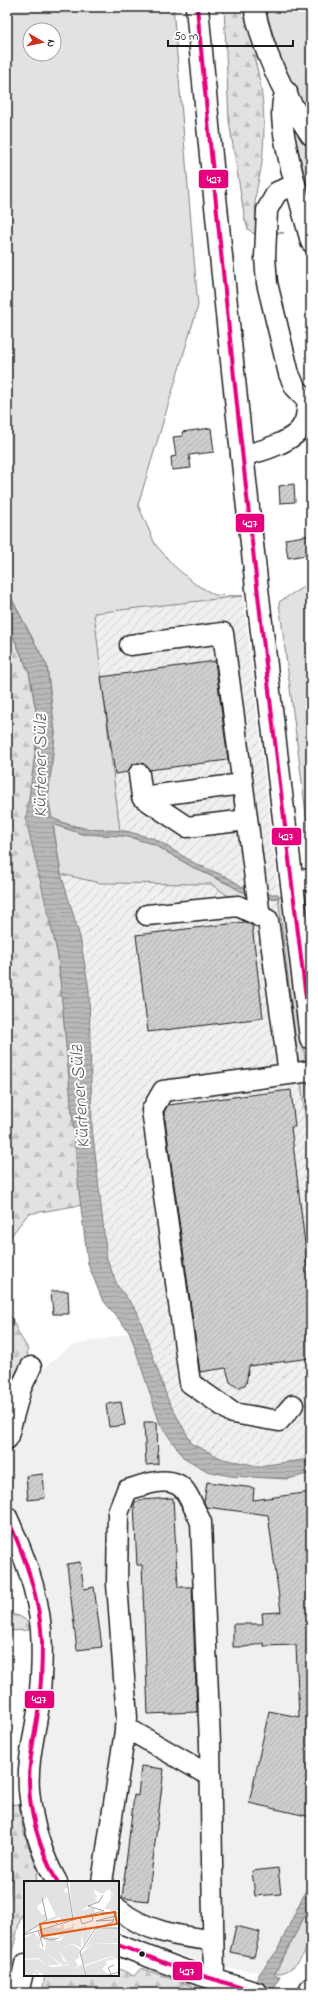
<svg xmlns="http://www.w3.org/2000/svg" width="318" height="2000" font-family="'Indie Flower',sans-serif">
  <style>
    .built { fill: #f0f0f0 }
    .industrial { fill: url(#industrial-furrows) }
    .green { fill: #e2e2e2; stroke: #7f7f7f; fill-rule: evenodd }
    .forest { fill: url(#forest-firs); stroke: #7f7f7f }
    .water { fill: url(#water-rules); stroke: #7a7a7a }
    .building { fill: url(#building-hatch); stroke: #1c1c1c }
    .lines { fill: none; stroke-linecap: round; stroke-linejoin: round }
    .minor-casing { stroke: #1c1c1c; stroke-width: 23 }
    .major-casing { stroke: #1c1c1c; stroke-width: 25 }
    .minor { stroke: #fff; stroke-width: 20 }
    .major { stroke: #fff; stroke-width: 22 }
    .bus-1-casing { stroke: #fff; stroke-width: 7 }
    .bus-1 { stroke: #e5007d; stroke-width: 4 }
    .bus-dot { fill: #1c1c1c; stroke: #fff; stroke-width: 1.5 }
    .labels { text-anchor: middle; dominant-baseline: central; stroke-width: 4; stroke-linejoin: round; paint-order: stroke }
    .water-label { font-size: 19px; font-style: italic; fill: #5a5a5a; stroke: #fff }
    .inset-road { fill: none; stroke: #a4a4a4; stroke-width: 1 }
    .view { fill: #e8590c; fill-opacity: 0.15; stroke: #e8590c; stroke-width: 2 }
    .inset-edge { fill: none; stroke: #1c1c1c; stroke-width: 2 }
    .line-badge { stroke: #fff; stroke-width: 1.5 }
    .badge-label { font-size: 11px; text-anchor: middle; font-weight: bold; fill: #fff }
  </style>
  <defs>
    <pattern id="industrial-furrows" width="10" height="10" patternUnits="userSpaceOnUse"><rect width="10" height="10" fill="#f0f0f0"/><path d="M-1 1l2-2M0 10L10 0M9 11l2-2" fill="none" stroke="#cdcdcd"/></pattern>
    <pattern id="forest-firs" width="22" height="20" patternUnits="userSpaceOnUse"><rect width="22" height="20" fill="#e2e2e2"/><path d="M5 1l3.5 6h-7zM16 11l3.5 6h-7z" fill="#c1c1c1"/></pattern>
    <pattern id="water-rules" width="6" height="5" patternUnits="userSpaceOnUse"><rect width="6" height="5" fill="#b8b8b8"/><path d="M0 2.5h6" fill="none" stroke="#9e9e9e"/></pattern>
    <pattern id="building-hatch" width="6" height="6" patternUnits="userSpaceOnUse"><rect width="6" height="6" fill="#cecece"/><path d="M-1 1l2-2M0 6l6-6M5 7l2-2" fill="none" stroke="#b0b0b0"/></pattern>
  </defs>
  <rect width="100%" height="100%" fill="#fff"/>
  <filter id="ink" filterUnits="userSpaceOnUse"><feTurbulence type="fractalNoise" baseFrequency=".025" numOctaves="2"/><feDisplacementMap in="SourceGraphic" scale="8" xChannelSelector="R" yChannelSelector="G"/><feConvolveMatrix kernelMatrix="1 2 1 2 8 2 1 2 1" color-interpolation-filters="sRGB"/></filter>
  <g filter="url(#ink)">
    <path class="built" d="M130,1333L160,1424L230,1476L288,1479L311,1473V1879L277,1951L260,1972L224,1968L198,1961L139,1941L118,1929V1882H72L61,1864L57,1865L45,1834L38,1791L40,1764L48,1714L43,1586L32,1548L7,1495V1453L20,1406L32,1378L71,1346Z"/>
    <path class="industrial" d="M243,596L311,1164V1463L303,1460L258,1466L223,1459L192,1444L168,1400L137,1311L117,1285L107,1259L92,1127L89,990L61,874L100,883L211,884L227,895L250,890L196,864L155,839L120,831L94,613Z"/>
    <path class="green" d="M7,7H173L198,306L138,505L155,544L174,566L195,584L215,595L243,596L94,613L120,831C95,830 74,828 51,818L48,798L55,733L47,666L7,590V119L9,116L13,91L7,78ZM30,30H54V54H30Z
      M265,7H311V120L285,75Z
      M298,129L311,147V203L294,131Z
      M311,582V853L279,602Z
      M53,824L82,834L125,836L154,844L194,868L251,895L253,905L227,895L211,884L100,883L61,874Z
      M278,896H285L311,1108V1164Z
      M311,1904C311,1913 313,1925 311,1935C308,1951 294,1975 275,1973Z"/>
    <path class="forest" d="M224,7H246L270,74L253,54C264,89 266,125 262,161C261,177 251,200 257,216C261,228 273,231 284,233L254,234L248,229L245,220L229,121Z
      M7,623L29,672L36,711V745L45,895L58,956L81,1205L28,1214L7,1241L9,1126L7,1069Z
      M7,1309L20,1336L27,1347L28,1358L12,1402L7,1401Z
      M7,1613L19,1616L29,1622V1630L7,1631Z
      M19,1804L23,1830L38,1872L36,1882H25V1908L20,1919L7,1975V1917L12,1874L10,1852L7,1841V1805Z
      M118,1968L134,1976L141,1968L211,1993H42L45,1975H118Z"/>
    <path class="water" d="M7,590L47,666L55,733L48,798L52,818L69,825L83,829L126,831L155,839L196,864L227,877L243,887L266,894H278L279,898L266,899L240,891L225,882L194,868L153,844L125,836L82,834L53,824L61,874L80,937L89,990L92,1127L107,1259L117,1285L137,1311L168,1400L192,1444L223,1459L258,1466L303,1460L311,1463V1473L288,1479L230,1476L207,1471L183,1457L160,1424L130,1333L102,1299L88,1264L79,1192L58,956L26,820L36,745V711L29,672L7,623Z
      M311,1879V1904L274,1975L280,1976L272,1993H250L259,1974L277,1951Z"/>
    <path class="building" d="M211,428L214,452L189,455L191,468L172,470L171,457L176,456L173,437L183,436L182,432Z
      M294,484L295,502L280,503L279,486Z
      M311,535V554L288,558L285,539Z
      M215,661L228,760L149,770L144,764L138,763L132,765L128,772L115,774L101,677Z
      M245,922L252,925L263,1018L148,1032L136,935Z
      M291,1090L295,1127H291L311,1294V1358L249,1366L246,1384L238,1388L230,1382L226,1368L200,1372L164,1112L168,1105Z
      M51,1291H68L69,1314H53Z
      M121,1402L125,1425L109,1427L106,1404Z
      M144,1422H157L158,1464L146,1465Z
      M43,1474L45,1498L28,1500L26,1476Z
      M207,1482L254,1488L253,1500L311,1492V1817L249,1803L269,1711L299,1717L296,1645L264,1646V1643L245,1647H233V1624H263L262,1613L281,1612L268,1515L206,1507L204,1502Z
      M173,1498L178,1587H192L197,1712L148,1714L142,1565H137L134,1504L139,1500Z
      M80,1562L84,1589L94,1587L102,1647L77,1650L67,1564Z
      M141,1766L164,1769L148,1901L122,1898L134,1795L138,1796Z
      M278,1868L281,1894L255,1896L252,1871Z
      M236,1926L260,1932L254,1957L230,1952Z"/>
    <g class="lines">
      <defs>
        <path id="minor" d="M254,7C263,52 285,97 311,135
          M287,92C269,110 305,216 311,242
          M295,185L277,192L267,210L265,257L267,283L289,374L295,387L308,401
          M241,455C259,453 297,441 304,423C307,417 307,408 308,401L311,400
          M130,645L223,633L260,917
          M139,774L142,797L242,784
          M142,797L187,827L247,820
          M291,879L311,880
          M147,915L238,906L268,920L289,1074
          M293,1405L279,1421L233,1413L190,1383L152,1110L163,1091L311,1071
          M7,1439L21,1388L31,1367
          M7,1517C23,1553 38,1590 41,1630C43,1657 41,1685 38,1711C34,1737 27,1764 29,1790C32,1822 41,1854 57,1882
          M125,1727L210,1776
          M102,1882L127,1718L117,1584L118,1513L127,1490C144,1485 172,1473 185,1491C191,1500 196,1512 201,1522L210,1744L214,1979
          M118,1909C144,1931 180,1937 212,1940
          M118,1945L181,1969L258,1993
          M18,1993L25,1964"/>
        <path id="major" d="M197,7C228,351 268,695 311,1038
          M310,1993L311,1989"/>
      </defs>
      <use href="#minor" class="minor-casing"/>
      <use href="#major" class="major-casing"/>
      <use href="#minor" class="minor"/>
      <use href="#major" class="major"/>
      <defs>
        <path id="bus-1" d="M197,7C229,351 268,695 311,1038
          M7,1517C25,1557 40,1598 42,1642C42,1665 41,1689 38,1712C35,1735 29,1757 29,1781C29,1816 41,1851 57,1882
          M118,1945L181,1969L258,1993"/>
      </defs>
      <use href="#bus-1" class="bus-1-casing"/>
      <use href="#bus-1" class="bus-1"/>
    </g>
  </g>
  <circle class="bus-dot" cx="142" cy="1954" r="3.5"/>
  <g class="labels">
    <g class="water-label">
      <text transform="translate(41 766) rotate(-90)">Kürtener Sülz</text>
      <text transform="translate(81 1097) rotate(-94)">Kürtener Sülz</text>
    </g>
  </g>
  <g transform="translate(24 1881)">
    <rect width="95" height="95" fill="#fff"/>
    <path d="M0,0L43,1L44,7H41L40,11L44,12L48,38L39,41L35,36L21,43L24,38L32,35L23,16L13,26L18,34L21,32L23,40L0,52V36L3,37L0,36ZM49,0H95V27L85,25L89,13L85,8L78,13L69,8L73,16L70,17L74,20L56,30L70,26L71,32L49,38L47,18L52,8ZM50,40V48L31,55H17L16,50L28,46L36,47L39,42L40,48L48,46ZM67,48V52L59,65L58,49ZM10,52L16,58V64L0,67V57ZM87,76L92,78L82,80L83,83L78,88L85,94L62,95L61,85ZM58,83L62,95H50L49,89Z" fill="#e2e2e2"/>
    <path d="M46,0L51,2L52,8V12L47,18L48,28L46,9ZM87,10L90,22L85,25L95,27V30L80,28L87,18ZM62,45L64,47L56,49L49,51L58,49L57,67L48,62L35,70L39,79L45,83L38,84L22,71L36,84H22L14,77L0,78V67L14,64L21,70L22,61L19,57L21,55L31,56L32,60H36L40,55L35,57V54ZM95,47V62H69L59,69L73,48ZM69,62L95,63V80L88,75L60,84L56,74ZM48,63L56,69L55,77L51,79L54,84L50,89L53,91L50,95H21L13,89L8,88L15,91L14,95L9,91V95H0V79L13,78L22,84L29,86L45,84L35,70Z" fill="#e2e2e2"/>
    <path class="inset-road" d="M43,0L49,39M79,14L75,21L64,25L80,30M56,37L58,43L68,40L69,36M89,39L72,40L91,35M22,43L30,40L33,43M73,47H95M14,49L19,66M0,53L23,39L18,17M0,54L75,31L95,32M16,56L27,59L35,57M87,93L84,87L90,84M62,95L56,71L71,48L89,41L91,32M81,95L95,91"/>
    <path class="view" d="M91,31L93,43L18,55L16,43Z"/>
    <rect width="95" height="95" class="inset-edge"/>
  </g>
  <g class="line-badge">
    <rect x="198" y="169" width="31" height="20" rx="4" fill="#e5007d"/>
    <rect x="235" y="513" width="30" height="20" rx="4" fill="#e5007d"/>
    <rect x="271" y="827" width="31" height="19" rx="4" fill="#e5007d"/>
    <rect x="24" y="1690" width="31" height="19" rx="4" fill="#e5007d"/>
    <rect x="172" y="1961" width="31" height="20" rx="4" fill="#e5007d"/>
  </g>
  <g class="badge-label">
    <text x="214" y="183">427</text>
    <text x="250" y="527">427</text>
    <text x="286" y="840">427</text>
    <text x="39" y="1703">427</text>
    <text x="187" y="1975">427</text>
  </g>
  <rect width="318" height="2000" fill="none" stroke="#fff" stroke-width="24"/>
  <rect x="12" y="12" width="294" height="1976" fill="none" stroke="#1c1c1c" stroke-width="1.5" filter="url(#ink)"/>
  <g transform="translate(42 42) rotate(99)"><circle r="19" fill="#ffffff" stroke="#a4a4a4"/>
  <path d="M0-3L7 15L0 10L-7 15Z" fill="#c8321e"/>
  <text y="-6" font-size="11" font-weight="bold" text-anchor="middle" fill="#1c1c1c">N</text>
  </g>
  <path d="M168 40v6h125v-6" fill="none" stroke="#1c1c1c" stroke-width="2"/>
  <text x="174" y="40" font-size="12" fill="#1c1c1c" stroke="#ffffff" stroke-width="3" paint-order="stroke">50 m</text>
</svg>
